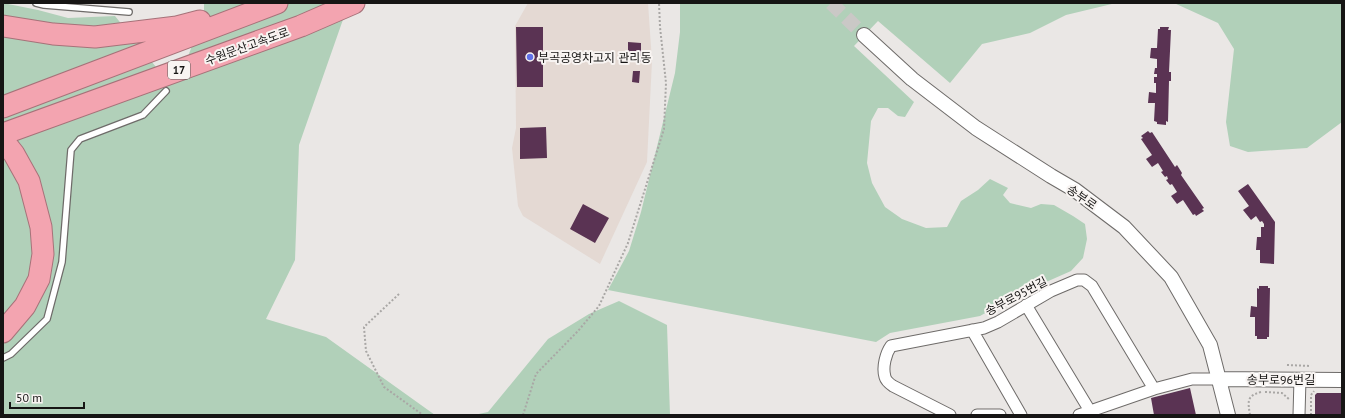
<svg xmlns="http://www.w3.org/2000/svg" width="1345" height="418" font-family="'PT Sans','Noto Sans KR',sans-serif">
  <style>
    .built { fill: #e4d9d3 }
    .green { fill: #b1d0b9 }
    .building { fill: #5a3353 }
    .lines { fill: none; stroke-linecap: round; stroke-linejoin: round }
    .tertiary-tunnel { stroke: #cac8c6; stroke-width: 14; stroke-dasharray: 14 7; stroke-linecap: butt }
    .service-casing { stroke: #6e6b69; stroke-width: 8 }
    .minor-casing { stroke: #6e6b69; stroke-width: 13 }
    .tertiary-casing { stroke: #6e6b69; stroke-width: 16 }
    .motorway-casing { stroke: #a67279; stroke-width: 23 }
    .path { stroke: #a9a7a5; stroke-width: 2; stroke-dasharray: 2 2; stroke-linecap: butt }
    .service { stroke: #fff; stroke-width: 5.5 }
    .minor { stroke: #fff; stroke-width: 11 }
    .tertiary { stroke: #fff; stroke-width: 14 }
    .motorway { stroke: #f3a4b0; stroke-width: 21 }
    .poi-dot { fill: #5f70e8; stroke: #f8f4f2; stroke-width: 1.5 }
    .labels { text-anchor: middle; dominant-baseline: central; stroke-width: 4; stroke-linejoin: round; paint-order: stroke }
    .shield { fill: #f8f4f2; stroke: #5a5857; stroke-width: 1 }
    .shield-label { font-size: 11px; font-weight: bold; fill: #161514 }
    .street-label { font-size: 12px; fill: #161514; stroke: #f8f4f2 }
    .poi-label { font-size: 12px; fill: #161514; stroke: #f8f4f2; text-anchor: start }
  </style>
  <rect width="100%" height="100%" fill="#eae7e5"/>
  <path class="built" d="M528,3H648L652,61L647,162L600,264L523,216L518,206L512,148L516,128L515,26Z"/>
  <path class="green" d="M3,3L38,10L68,18L115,16L156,67L187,59L204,14V3H344L346,11L299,145L295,260L266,319L326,337L435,415H3Z
    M680,3H1116L1066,15L1030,33L982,44L950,83L878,21L854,46L914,102L905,117L898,116L888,108H878L871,121L867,163L872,183L885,207L902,219L926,228L947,227L961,201L978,190L990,179L1008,188L1003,195L1010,203L1031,208L1041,204L1054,205L1073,216L1085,224L1087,239L1083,258L1071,271L1019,294L980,316L890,333L876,342L608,290L629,251L641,212L675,73L680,32Z
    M1174,3H1342V122L1307,148L1248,152L1230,146L1226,122L1234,49L1218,23Z
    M619,301L667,325L670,415H474L488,412L548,339L589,314Z"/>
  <path class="building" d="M516,27H543V87H517Z
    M1160,27H1169L1168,30H1171L1169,72H1171V81H1169L1168,122L1166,121V125L1157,124V122L1154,121L1155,103H1148L1149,92L1156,93V83H1154V77H1157V74H1154L1155,68H1157V59L1150,58L1151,48H1157L1158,29H1160Z
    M628,42L641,43V62H628Z
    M633,71H640L639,83L632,82Z
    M546,127L547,158L520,159V128Z
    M1148,131L1150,133L1152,132L1175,167L1177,165L1182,173L1181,175L1204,208L1202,209L1204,211L1196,216L1195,214L1193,215L1183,200L1177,204L1171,196L1177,192L1172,184L1170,185L1166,180L1168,179L1167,176L1165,177L1161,172L1163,171L1158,163L1152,167L1146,159L1152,155L1141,139L1143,138L1141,136Z
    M1248,184L1275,222L1274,264L1260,263V250H1256L1257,237H1261V227H1264V224L1262,221L1260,222L1256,216L1251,220L1243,210L1249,206L1238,191Z
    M583,204L609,218L595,243L570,229Z
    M1259,286H1268V288H1270L1269,337H1267V339H1257V336H1255V317H1250L1251,306L1257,307V288L1259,289Z
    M1190,388L1196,415H1154L1151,398Z
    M1317,393H1342V415H1315V395Z"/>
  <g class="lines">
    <path class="tertiary-tunnel" d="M831,3L864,35"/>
    <defs>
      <path id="service" d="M36,3L44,5L129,12
        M3,358L11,354L47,319L62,262L71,150L80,139L143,115L166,91"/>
      <path id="minor" d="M1026,305L1090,411
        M972,330L1021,415
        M950,415L893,386C890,384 886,381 885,377C882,367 886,353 891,346L984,328L998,322L1051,291L1077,280H1084L1092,286L1154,389
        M977,415H1000
        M1079,415L1154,389L1192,379H1219
        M1299,415L1300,379"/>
      <path id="tertiary" d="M864,35L912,79L976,128L1051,176L1075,190L1124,227L1171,277L1210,345L1228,415
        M1219,379L1342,380"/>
      <path id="motorway" d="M3,26L53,34L95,37L177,27L200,21
        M3,107L277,3
        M3,134L301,26L354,3
        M3,140L14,154L29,181L41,227L43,254L39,279L25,306L3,332"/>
    </defs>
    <use href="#service" class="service-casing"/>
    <use href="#minor" class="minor-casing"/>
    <use href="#tertiary" class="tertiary-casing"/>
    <use href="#motorway" class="motorway-casing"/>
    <path class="path" d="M399,294L364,327L366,351L384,387L423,415
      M1287,365L1311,366
      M1265,392L1282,393L1290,400
      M523,415L536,374L578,331L599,306L628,243L664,129L666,83L660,27L659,3
      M1250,415C1248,402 1246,396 1261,392
      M1311,415V395L1314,391"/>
    <use href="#service" class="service"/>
    <use href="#minor" class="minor"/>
    <use href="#tertiary" class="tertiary"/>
    <use href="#motorway" class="motorway"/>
  </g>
  <circle class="poi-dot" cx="530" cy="57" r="4"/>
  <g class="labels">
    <rect class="shield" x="168" y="61" width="22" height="18" rx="3"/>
    <g class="shield-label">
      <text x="179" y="70">17</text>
    </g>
    <g class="street-label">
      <text transform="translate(247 46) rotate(-20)">수원문산고속도로</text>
      <text transform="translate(1082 197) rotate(35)">송부로</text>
      <text transform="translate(1016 296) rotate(-28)">송부로95번길</text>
      <text x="1281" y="379">송부로96번길</text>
    </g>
    <g class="poi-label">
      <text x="538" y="57">부곡공영차고지 관리동</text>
    </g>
  </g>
  <rect width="1345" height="418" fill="none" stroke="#161514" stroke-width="8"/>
  <path d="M10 402v6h74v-6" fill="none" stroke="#161514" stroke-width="2"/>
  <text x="16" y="402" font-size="12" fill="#161514" stroke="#f8f4f2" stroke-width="3" paint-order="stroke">50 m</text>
</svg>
